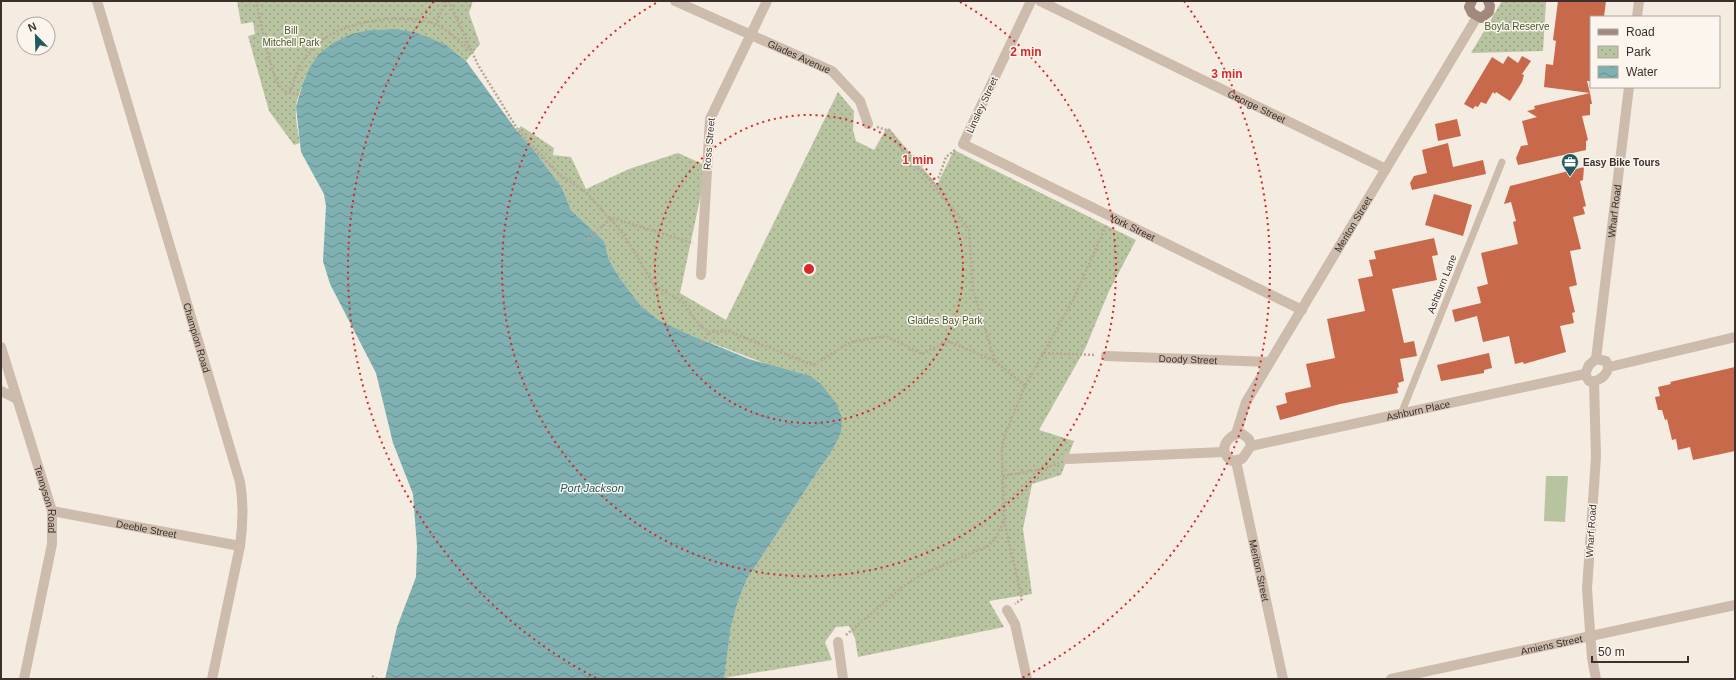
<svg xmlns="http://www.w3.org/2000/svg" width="1736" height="680" font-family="Arial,sans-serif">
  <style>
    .green { fill: #b8c4a0 }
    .park { fill: url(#park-dots) }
    .water { fill: url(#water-waves) }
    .building { fill: #c8694b }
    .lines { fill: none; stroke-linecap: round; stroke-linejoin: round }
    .path { stroke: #b9a596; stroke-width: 2.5; stroke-dasharray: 2 2; stroke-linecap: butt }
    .lane { stroke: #cdbbac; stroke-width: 7 }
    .street { stroke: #cdbbac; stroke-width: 10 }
    .secondary { stroke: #a18a7d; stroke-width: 10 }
    .ring { fill: none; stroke: #d62828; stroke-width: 2; stroke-dasharray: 2 4 }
    .labels { text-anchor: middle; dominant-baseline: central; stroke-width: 3; stroke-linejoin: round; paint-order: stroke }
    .park-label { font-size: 10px; fill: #4a5a2e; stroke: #fbf5ee }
    .street-label { font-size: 10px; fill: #3b302b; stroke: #fbf5ee }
    .poi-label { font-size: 10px; font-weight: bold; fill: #3b302b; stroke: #fbf5ee; text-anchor: start }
    .water-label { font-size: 11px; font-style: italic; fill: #1f5a5e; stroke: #fbf5ee }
    .centre { fill: #d62828; stroke: #fbf5ee; stroke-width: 2 }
    .ring-label { font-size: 12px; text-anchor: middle; font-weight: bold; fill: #d62828; stroke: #fbf5ee; stroke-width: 3; stroke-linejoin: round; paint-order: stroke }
  </style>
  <defs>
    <pattern id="park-dots" width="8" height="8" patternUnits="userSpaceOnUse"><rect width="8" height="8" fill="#b8c4a0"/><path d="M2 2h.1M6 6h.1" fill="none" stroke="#97a083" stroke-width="1.8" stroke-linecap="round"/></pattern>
    <pattern id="water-waves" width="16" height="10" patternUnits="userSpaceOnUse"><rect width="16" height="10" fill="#7fb0b2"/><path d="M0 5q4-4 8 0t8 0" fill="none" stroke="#699091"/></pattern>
  </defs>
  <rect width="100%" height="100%" fill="#f4ebe1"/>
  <path class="green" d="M1546,476H1568L1565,522L1544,521Z"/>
  <path class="park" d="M237,1H473L469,13L480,44L466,61C416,15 323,15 301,89C299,95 296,101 296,107C295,119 298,132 300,143L294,145L269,111L248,36L255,34L253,22L241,24Z
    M1502,1H1546L1543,51L1471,53Z
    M838,92L854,111L853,130L856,141L874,150L885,131L889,128L937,185L954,150L1136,240L1109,291L1085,349L1039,430L1074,441L1061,475L1032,484L1023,529L1032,594L989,601L1004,627L858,657L855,638L849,626L836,627L825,642L832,660L724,678L731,625L738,601L747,579L823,464L764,363L680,331L659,320L641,306L619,277L609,260L604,241L571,210L562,188L533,149L517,131L521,126L554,148L553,155L571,157L586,189L629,169L678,153L707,166L680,293L726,320Z"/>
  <path class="water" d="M395,29L414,32L430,38L446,45L466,61L517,131L533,149L562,188L571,210L604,241L609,260L619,277L641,306L659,320L681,331L749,359L810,376L821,384L836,403L842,418L841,432L834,447L747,579L738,601L731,626L724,679H385L397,627L416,577L417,546L413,494L393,443L376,373L330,284L323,261L326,206L324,194L301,152L296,107L303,83L310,67L319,54L333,43L351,34L370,30Z"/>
  <path class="building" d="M1558,1H1606L1604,17H1591V81H1587L1590,93L1544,87L1546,64L1553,65L1556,41L1553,40Z
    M1508,56L1518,63L1522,56L1531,61L1522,74L1524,75L1522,82L1510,101L1496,92L1495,94L1493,92L1486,104L1481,102L1478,107L1475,106L1473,109L1464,104L1492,57L1503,64Z
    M1590,93L1592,104H1590V115L1582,116L1588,140L1586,141V150L1518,165L1516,158L1521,146L1528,145L1522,121L1537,117L1527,111L1535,109L1534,106Z
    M1457,119L1461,136L1438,141L1435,124Z
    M1448,143L1453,167L1483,160L1486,174L1412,190L1410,183L1414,176L1427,173L1422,150Z
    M1584,167L1583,180L1580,181L1586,206L1583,207L1585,214L1573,217L1581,249L1570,251L1577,285L1569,287L1575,312L1572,313L1574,323L1560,326L1566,352L1524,364L1523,362L1515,364L1509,336L1483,342L1477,316L1455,322L1452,310L1481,303L1477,287L1488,284L1481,253L1518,244L1513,222L1516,221L1511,202L1504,204L1510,186Z
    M1434,194L1472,205L1463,236L1425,225Z
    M1434,238L1438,255L1432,256L1437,280L1392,289L1404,343L1414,341L1417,356L1400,359L1404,381L1398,383L1399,387L1397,388L1398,393L1340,404L1280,420L1276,406L1287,403L1285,393L1311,387L1306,364L1335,358L1327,319L1365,311L1358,279L1373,276L1369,260L1376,259L1374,251Z
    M1489,353L1492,368L1484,370V373L1441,381L1437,365Z
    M1735,367V451L1693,460L1690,447L1678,450L1676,439L1672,440L1667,419L1665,420L1662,410H1658L1655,397L1660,396L1658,387L1671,384L1670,382Z"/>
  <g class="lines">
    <path class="path" d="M256,1C260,18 271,78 281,88C287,94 297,94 305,95
      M449,1L478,65L518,130L560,175L587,193L624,235L655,286L683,302L700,326L709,332L728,331L813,365L851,342L886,336L922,354L948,341L995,361L1025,386
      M435,25L446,1
      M290,93C295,75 302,58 316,45C341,21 402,12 435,24C448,30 461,42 472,51
      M877,127L890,131L909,160L930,180L969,230L973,290L995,361
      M930,180L939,177L946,157L955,150
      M585,241L612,218L693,243
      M700,345L709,332
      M1044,353L1096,355
      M1003,476L1043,469L1059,463
      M1004,521L1022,599L1015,604
      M846,635L902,587L922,574L988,546L995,539L1004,521L1002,451L1004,437L1025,386L1073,300L1106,226
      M372,676L377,679"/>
    <path class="lane" d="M1401,414L1502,162"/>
    <g class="street">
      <path id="s1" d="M97,1L240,482C244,504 243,524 240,546L212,679"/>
      <path id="s2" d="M675,1L832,71L860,101L868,124"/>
      <path id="s3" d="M1031,1L963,144L1302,310"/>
      <path id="s4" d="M1040,1L1386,169"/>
      <path d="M1637,17L1639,1"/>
      <path d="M701,275L710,119L767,1"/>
      <path id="s5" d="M1,347L52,511V544L24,679"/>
      <path id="s6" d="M1106,356L1270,362"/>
      <path id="s7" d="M1596,359L1629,87"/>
      <path d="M1596,359L1606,361C1613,371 1600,383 1589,381L1585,374L1589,365Z"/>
      <path d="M1609,367L1735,337"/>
      <path d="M1594,382L1596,457L1587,589L1592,658L1596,679"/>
      <path d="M1,391L17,399"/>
      <path d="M1241,433L1249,439L1251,446L1242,459L1232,461C1217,452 1226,435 1241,433Z"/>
      <path id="s8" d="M1236,434L1246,402L1477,17"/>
      <path id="s9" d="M1251,446L1585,374"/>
      <path d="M1068,459L1223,452"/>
      <path id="s10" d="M1236,461L1283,679"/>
      <path id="s11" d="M52,511L240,546"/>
      <path d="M1007,610L1015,624L1027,679"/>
      <path d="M838,642L843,679"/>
      <path id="s12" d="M1391,679L1735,605"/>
    </g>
    <path class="secondary" d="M1472,1L1469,7L1472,13L1481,18L1489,12L1490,6L1488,1"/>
  </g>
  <g class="ring">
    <circle cx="809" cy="269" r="154"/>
    <path d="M960 2A307 307 0 1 1 658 2"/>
    <path d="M596 678A461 461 0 0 1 434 1M1184 1A461 461 0 0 1 1022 678"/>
  </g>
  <defs>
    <symbol id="office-pin" viewBox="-11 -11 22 30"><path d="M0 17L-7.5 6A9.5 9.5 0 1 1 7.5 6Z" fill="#1f5a5e" stroke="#fbf5ee"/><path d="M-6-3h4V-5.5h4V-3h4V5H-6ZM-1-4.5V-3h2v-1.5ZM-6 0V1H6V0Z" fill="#fff"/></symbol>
  </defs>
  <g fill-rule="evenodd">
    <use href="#office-pin" x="1560" y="152" width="20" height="27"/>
  </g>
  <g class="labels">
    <g class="park-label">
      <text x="1517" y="26">Boyla Reserve</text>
      <text x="291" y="30">Bill<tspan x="291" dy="12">Mitchell Park</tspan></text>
      <text x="945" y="320">Glades Bay Park</text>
    </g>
    <g class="street-label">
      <text stroke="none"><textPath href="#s2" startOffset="136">Glades Avenue</textPath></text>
      <text transform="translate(982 105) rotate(-65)">Linsley Street</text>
      <text stroke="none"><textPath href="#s4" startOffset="241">George Street</textPath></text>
      <text transform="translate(709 144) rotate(-85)">Ross Street</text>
      <text stroke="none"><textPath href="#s7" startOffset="149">Wharf Road</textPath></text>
      <text stroke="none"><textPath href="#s8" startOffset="241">Meriton Street</textPath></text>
      <text stroke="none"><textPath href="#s3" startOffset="347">York Street</textPath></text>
      <text transform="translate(1442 284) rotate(-68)">Ashburn Lane</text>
      <text stroke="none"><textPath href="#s1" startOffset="351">Champion Road</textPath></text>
      <text stroke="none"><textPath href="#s6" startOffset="82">Doody Street</textPath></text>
      <text stroke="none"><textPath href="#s9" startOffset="171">Ashburn Place</textPath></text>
      <text stroke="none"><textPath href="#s5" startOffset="159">Tennyson Road</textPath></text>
      <text stroke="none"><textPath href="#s11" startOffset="96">Deeble Street</textPath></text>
      <text transform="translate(1591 531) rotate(-86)">Wharf Road</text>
      <text stroke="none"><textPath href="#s10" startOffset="112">Meriton Street</textPath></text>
      <text stroke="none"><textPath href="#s12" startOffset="164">Amiens Street</textPath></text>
    </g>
    <g class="poi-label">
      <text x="1583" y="162">Easy Bike Tours</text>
    </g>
    <g class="water-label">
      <text x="592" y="488">Port Jackson</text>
    </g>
  </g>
  <circle cx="809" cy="269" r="6" class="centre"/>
  <g class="ring-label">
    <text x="1026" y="56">2 min</text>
    <text x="1227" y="78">3 min</text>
    <text x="918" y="164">1 min</text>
  </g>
  <rect width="1736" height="680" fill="none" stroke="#3b302b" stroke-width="4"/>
  <rect x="1590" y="16" width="130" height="72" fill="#fbf5ee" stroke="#aea6a0"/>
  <rect x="1598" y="29" width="20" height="6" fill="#a18a7d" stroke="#aea6a0"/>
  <text x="1626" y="36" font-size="12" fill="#3b302b">Road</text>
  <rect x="1598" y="46" width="20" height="12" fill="url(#park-dots)" stroke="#aea6a0"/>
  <text x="1626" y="56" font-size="12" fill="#3b302b">Park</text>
  <rect x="1598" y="66" width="20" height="12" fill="url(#water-waves)" stroke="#aea6a0"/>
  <text x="1626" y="76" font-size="12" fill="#3b302b">Water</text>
  <g transform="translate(36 36) rotate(337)"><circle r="19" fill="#fbf5ee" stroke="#aea6a0"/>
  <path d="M0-3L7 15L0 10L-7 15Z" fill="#1f5a5e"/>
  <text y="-6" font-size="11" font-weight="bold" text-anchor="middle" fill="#3b302b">N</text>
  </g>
  <path d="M1592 656v6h96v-6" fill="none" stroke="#3b302b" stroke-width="2"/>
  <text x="1598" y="656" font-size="12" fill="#3b302b" stroke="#fbf5ee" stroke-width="3" paint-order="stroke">50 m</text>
</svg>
